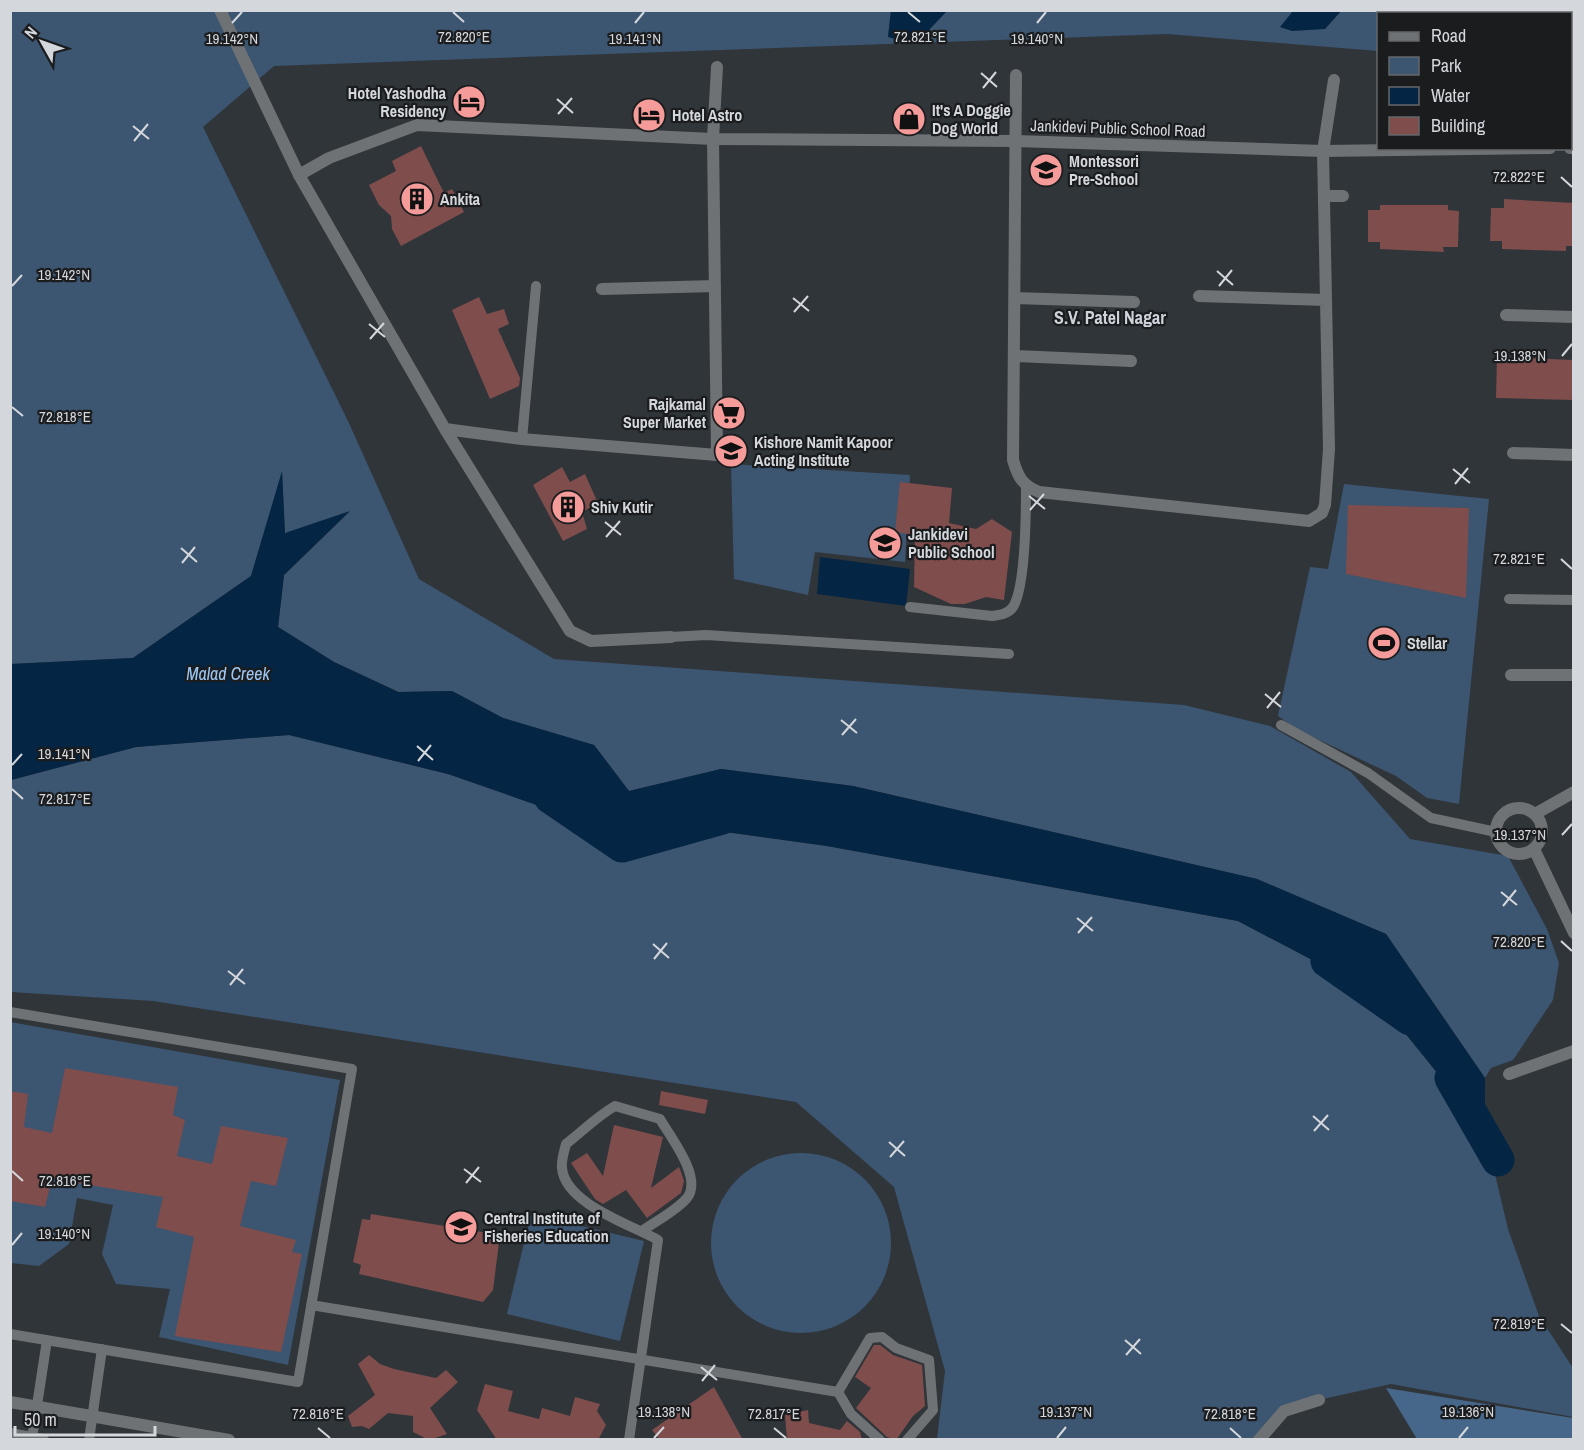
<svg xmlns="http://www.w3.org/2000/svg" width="1584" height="1450" font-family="'Archivo Narrow',sans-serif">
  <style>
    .green { fill: #3c5570 }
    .forest { fill: #46678a }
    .water { fill: #042543 }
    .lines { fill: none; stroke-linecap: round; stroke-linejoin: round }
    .river { stroke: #042543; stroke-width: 33 }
    .building { fill: #7f4d4c }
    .service { stroke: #6f7274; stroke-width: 10 }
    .minor { stroke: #6f7274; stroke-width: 12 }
    .tertiary { stroke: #6f7274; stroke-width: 12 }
    .ticks { fill: none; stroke: #d4d7db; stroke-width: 2 }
    .labels { text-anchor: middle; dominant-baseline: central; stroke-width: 4.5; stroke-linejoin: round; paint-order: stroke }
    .poi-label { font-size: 16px; font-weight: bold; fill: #d4d7db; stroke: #1a1c1e; text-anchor: start }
    .street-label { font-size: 16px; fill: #d4d7db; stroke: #1a1c1e }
    .neighbourhood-label { font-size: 18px; font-weight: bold; fill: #cdd3da; stroke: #1a1c1e }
    .water-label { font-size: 18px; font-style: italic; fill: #9cc6f3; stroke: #1a1c1e }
    .ticks-label { font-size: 15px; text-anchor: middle; fill: #d4d7db; stroke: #1a1c1e; stroke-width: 4.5; stroke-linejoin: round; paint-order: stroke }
  </style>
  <rect width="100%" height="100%" fill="#30353a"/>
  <path class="green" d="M891,10L888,37L927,32L947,10L1293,11L1289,18L1325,29L1341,11H1573V64H1571L1570,14H1378V51L1167,34L274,66L203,127L348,421L419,579L554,659L1184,705L1270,726L1351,772L1410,839L1508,856L1547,929L1559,963L1553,1000L1513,1060L1491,1068L1485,1078L1386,934L1257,879L853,786L721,769L629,791L594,745L503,718L452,691L399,692L334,662L278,627L284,575L349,512L285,534L282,473L251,576L133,658L11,664L10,11Z
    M731,464L910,475L905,562L815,552L808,595L734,579Z
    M1344,484L1489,499L1459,804L1427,798L1396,776L1298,730L1278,716L1310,567L1328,569Z
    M289,735L448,774L606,829L711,830L827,846L1238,921L1371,991L1485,1132L1508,1229L1539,1316L1573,1368V1417L1391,1384L1282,1408L1259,1439H937L945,1371L894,1187L796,1102L153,1001L11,992V780L136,747Z
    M10,1022L340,1080L288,1365L159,1337L170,1289L116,1284L102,1254L113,1205L77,1198L69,1244L39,1266L11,1263Z
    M711 1243a90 90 0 1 1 180 0a90 90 0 1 1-180 0Z
    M531,1214L644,1241L620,1341L507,1314Z"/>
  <path class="forest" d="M1386,1388L1573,1418V1439H1417Z"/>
  <path class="water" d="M891,11V10L947,11L927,32L910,43L888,37Z
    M1293,11V10L1341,11L1325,29L1292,31L1280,27Z
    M282,471L285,533L350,511L284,575L278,627L334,662L398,692L452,691L503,718L594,745L629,791L721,769L853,786L1257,879L1386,934L1485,1078V1132L1371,991L1238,921L827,846L711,830L606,829L448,774L289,735L136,747L11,780V664L133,658L251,576Z
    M820,557L910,569L906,606L817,594Z"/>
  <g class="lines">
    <path class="river" d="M550,797L622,846L722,818
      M1327,961L1410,1019
      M1451,1078L1498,1160"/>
  </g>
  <path class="building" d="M421,146L444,193L452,189L464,212L401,246L392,229L391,216L379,205L369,185L396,171L392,161Z
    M1504,199L1574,203V246H1566V251L1502,249V241H1490L1491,208H1504Z
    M1380,205H1448V210L1459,211L1458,247H1443L1444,252L1380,249V242H1368V210H1380Z
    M479,297L487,314L504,309L509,324L498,329L520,378L519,386L490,399L452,310Z
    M1497,357L1574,360V400L1496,398Z
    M562,467L570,482L585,474L598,503L582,512L587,529L563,541L533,485Z
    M900,482L952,488L949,523L976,529L992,519L1012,532L1004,600L986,597L965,604H951L914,587L915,535L895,532Z
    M1348,505L1469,508L1466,598L1346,574Z
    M65,1068L178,1087L173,1115L185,1120L177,1156L212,1164L221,1126L288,1138L276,1186L251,1181L240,1226L296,1240L292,1252L302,1254L281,1352L175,1336L194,1237L156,1227L163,1197L52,1179L45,1207L10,1201V1091L28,1094L24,1127L52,1133Z
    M661,1091L708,1100L705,1114L659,1105Z
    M614,1125L663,1137L651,1188L679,1167L681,1172L684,1181L681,1193L647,1218L626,1190L603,1204L595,1199L571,1163L587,1153L603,1176Z
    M371,1214L500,1235L493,1290L483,1302L359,1274L361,1265L353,1262L362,1219L370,1220Z
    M874,1345H880L893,1355L922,1365L925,1406L913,1416L896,1440L887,1437L856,1408L871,1388L855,1377Z
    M369,1355L380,1364L394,1369L436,1378L446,1370L458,1382L430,1408L447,1434L429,1440L413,1432V1416L388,1413L369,1429L362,1426L352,1427L348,1416L375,1395L358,1364Z
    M485,1384L513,1391L508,1411L539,1419L542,1408L570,1416L575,1397L600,1404L597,1411L606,1425L598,1440H497L477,1410Z
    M714,1387L743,1440H660L652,1430Z
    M808,1410L809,1423L840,1430L847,1421L860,1432L862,1440H787L785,1415Z"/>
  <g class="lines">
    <path class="service" d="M522,439L536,286
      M1509,599L1574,600
      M910,607L992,616C1000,615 1008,614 1013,607C1026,586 1026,513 1026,486
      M671,637L706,635L1009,654
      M1281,725L1368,773L1431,818L1496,832
      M10,1012L352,1069L298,1382L10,1334
      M311,1305L838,1392
      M838,1392L870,1338L882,1337L896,1348L929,1360L933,1410L907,1440
      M838,1392L851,1414L880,1440
      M32,1438L47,1340
      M89,1440L102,1349
      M629,1440L658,1240C632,1225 565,1204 562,1168C561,1161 564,1152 566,1144C583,1131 596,1117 615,1106L660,1119C671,1138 703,1178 687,1198C676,1211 656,1221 642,1231"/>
    <path class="minor" d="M1016,75L1013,460C1018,477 1022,485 1039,492L1309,521L1322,513L1325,505L1329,449L1323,151L1334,80
      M299,175L445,429L570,631L591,641L671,637
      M1324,196H1343
      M602,289L715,286
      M1199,296L1326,300
      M1015,298L1134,302
      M1506,315L1574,317
      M1014,356L1131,361
      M445,429L522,439L717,455L713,139L717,67
      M1513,453L1574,455
      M1511,675H1574
      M1496 831a23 23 0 1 1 46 0a23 23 0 1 1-46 0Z
      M1535,814L1574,792
      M1534,849L1574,933
      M1509,1074L1574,1051
      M1259,1440L1284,1411L1319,1400"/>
    <path class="tertiary" d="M220,10L299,175L329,158L417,125L713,139L1015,141L1323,151L1550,148
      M1570,148H1574
      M10,1402L229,1440
      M10,1434L43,1440"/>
  </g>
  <path class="ticks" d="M453,12L464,22M908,12L920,22M232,23L242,12M635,23L644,12M1037,23L1046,12M981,73L997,87M983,88L996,72M557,99L573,113M558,114L572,98M133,126L149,139M134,141L148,124M1561,177L1572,187M1217,271L1233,285M12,286L22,275M1219,286L1232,270M793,298L809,311M794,312L808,296M369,324L385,337M370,339L384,323M1562,356L1572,344M12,407L23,416M1453,469L1470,483M1455,484L1468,468M1029,496L1045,509M1030,510L1044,494M605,522L621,535M606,537L620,521M181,548L197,562M1561,559L1572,569M182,563L195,547M1265,694L1281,707M1267,708L1280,692M841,720L857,733M842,735L856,719M417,746L433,760M418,761L431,745M12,765L22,754M12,789L23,799M1562,835L1572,824M1501,892L1517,905M1503,906L1516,890M1077,918L1093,931M1078,933L1092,917M1561,941L1572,951M653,944L669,958M654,959L667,943M228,971L245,984M230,985L243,969M1313,1116L1329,1130M1314,1131L1328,1115M889,1142L905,1156M890,1157L904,1141M464,1169L481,1182M12,1171L23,1181M466,1183L479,1167M12,1245L22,1233M1561,1324L1572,1333M1125,1340L1141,1354M1126,1355L1140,1339M701,1367L717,1380M702,1381L715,1365M318,1428L330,1438M774,1428L786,1438M1230,1428L1241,1438M654,1438L664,1427M1057,1438L1066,1427M1459,1438L1468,1427"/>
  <defs>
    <symbol id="hotel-disc" viewBox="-11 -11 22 22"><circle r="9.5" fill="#f59b99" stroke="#1a1c1e"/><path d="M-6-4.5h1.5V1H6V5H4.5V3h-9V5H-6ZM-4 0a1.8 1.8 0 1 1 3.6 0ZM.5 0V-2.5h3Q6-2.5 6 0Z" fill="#111"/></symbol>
    <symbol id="shop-disc" viewBox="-11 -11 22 22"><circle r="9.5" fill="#f59b99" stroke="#1a1c1e"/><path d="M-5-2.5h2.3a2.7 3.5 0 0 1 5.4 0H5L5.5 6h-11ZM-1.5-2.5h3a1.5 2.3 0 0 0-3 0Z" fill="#111"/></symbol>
    <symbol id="school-disc" viewBox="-11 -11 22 22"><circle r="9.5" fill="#f59b99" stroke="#1a1c1e"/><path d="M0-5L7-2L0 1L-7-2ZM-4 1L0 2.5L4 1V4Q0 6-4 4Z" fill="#111"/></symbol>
    <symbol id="building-disc" viewBox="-11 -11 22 22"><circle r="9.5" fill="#f59b99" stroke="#1a1c1e"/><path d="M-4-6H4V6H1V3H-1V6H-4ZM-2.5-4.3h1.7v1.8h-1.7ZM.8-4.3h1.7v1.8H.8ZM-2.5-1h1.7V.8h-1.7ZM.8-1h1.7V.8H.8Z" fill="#111"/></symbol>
    <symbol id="supermarket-disc" viewBox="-11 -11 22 22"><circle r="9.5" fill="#f59b99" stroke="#1a1c1e"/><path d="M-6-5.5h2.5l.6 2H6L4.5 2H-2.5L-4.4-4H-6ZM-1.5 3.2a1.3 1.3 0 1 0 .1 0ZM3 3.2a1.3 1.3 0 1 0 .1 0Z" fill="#111"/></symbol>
    <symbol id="stadium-disc" viewBox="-11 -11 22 22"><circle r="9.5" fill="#f59b99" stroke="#1a1c1e"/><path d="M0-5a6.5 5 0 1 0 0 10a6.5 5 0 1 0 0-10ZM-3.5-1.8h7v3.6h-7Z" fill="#111"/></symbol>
    <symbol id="university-disc" viewBox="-11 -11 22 22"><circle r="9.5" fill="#f59b99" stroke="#1a1c1e"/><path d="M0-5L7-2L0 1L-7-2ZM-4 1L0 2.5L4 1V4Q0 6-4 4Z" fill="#111"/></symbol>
  </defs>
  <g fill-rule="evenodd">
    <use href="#hotel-disc" x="450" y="83" width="38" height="38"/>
    <use href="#hotel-disc" x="630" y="96" width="38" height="38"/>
    <use href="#shop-disc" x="890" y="100" width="38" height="38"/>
    <use href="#school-disc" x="1027" y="151" width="38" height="38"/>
    <use href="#building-disc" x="398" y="180" width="38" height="38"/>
    <use href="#supermarket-disc" x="710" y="394" width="38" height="38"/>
    <use href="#school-disc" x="712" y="432" width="38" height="38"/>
    <use href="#building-disc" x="549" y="488" width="38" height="38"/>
    <use href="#school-disc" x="866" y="524" width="38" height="38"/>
    <use href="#stadium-disc" x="1365" y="624" width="38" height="38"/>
    <use href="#university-disc" x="442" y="1208" width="38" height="38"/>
  </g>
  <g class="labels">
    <g class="poi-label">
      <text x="446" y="93" text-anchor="end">Hotel Yashodha<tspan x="446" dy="18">Residency</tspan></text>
      <text x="932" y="110">It's A Doggie<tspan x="932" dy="18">Dog World</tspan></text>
      <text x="672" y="115">Hotel Astro</text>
      <text x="1069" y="161">Montessori<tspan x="1069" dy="18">Pre-School</tspan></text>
      <text x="440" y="199">Ankita</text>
      <text x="706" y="404" text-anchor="end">Rajkamal<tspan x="706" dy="18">Super Market</tspan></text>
      <text x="754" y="442">Kishore Namit Kapoor<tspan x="754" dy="18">Acting Institute</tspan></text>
      <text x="591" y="507">Shiv Kutir</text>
      <text x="908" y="534">Jankidevi<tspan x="908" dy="18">Public School</tspan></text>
      <text x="1407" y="643">Stellar</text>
      <text x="484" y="1218">Central Institute of<tspan x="484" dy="18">Fisheries Education</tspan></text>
    </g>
    <g class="street-label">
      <text transform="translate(1118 128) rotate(2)">Jankidevi Public School Road</text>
    </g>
    <g class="neighbourhood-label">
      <text x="1110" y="317">S.V. Patel Nagar</text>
    </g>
    <g class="water-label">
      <text x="228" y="673">Malad Creek</text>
    </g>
  </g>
  <g class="ticks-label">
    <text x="464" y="42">72.820°E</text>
    <text x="920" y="42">72.821°E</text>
    <text x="232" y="44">19.142°N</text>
    <text x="635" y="44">19.141°N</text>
    <text x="1037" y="44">19.140°N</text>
    <text x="1519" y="182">72.822°E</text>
    <text x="64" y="280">19.142°N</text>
    <text x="1520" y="361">19.138°N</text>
    <text x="65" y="422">72.818°E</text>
    <text x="1519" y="564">72.821°E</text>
    <text x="64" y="759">19.141°N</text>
    <text x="65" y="804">72.817°E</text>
    <text x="1520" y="840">19.137°N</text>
    <text x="1519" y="947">72.820°E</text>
    <text x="65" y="1186">72.816°E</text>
    <text x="64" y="1239">19.140°N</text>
    <text x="1519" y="1329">72.819°E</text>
    <text x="664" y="1417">19.138°N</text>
    <text x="1066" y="1417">19.137°N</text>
    <text x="1468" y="1417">19.136°N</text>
    <text x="318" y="1419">72.816°E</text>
    <text x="774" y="1419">72.817°E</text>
    <text x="1230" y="1419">72.818°E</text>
  </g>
  <rect width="1584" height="1450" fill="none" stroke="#d4d7db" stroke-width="24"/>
  <rect x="1377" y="12" width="195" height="138" fill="#1a1c1e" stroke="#64676a" stroke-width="1.5"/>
  <rect x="1389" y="32" width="30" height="9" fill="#6f7274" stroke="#64676a" stroke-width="1.5"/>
  <text x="1431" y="42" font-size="18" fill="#d4d7db">Road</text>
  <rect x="1389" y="57" width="30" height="18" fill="#3c5570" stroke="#64676a" stroke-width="1.5"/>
  <text x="1431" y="72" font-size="18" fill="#d4d7db">Park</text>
  <rect x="1389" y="87" width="30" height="18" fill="#042543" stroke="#64676a" stroke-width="1.5"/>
  <text x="1431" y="102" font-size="18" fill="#d4d7db">Water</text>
  <rect x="1389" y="117" width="30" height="18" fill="#7f4d4c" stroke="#64676a" stroke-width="1.5"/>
  <text x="1431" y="132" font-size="18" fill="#d4d7db">Building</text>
  <g transform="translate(42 42) rotate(310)" stroke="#1a1c1e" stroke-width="4.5" paint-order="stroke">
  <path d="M0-4.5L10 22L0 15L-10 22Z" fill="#d4d7db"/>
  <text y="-9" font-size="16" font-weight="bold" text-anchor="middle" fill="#d4d7db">N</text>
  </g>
  <path d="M15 1426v9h140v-9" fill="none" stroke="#d4d7db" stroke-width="3"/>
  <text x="24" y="1426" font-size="18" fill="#d4d7db" stroke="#1a1c1e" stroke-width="4.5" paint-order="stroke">50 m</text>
</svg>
